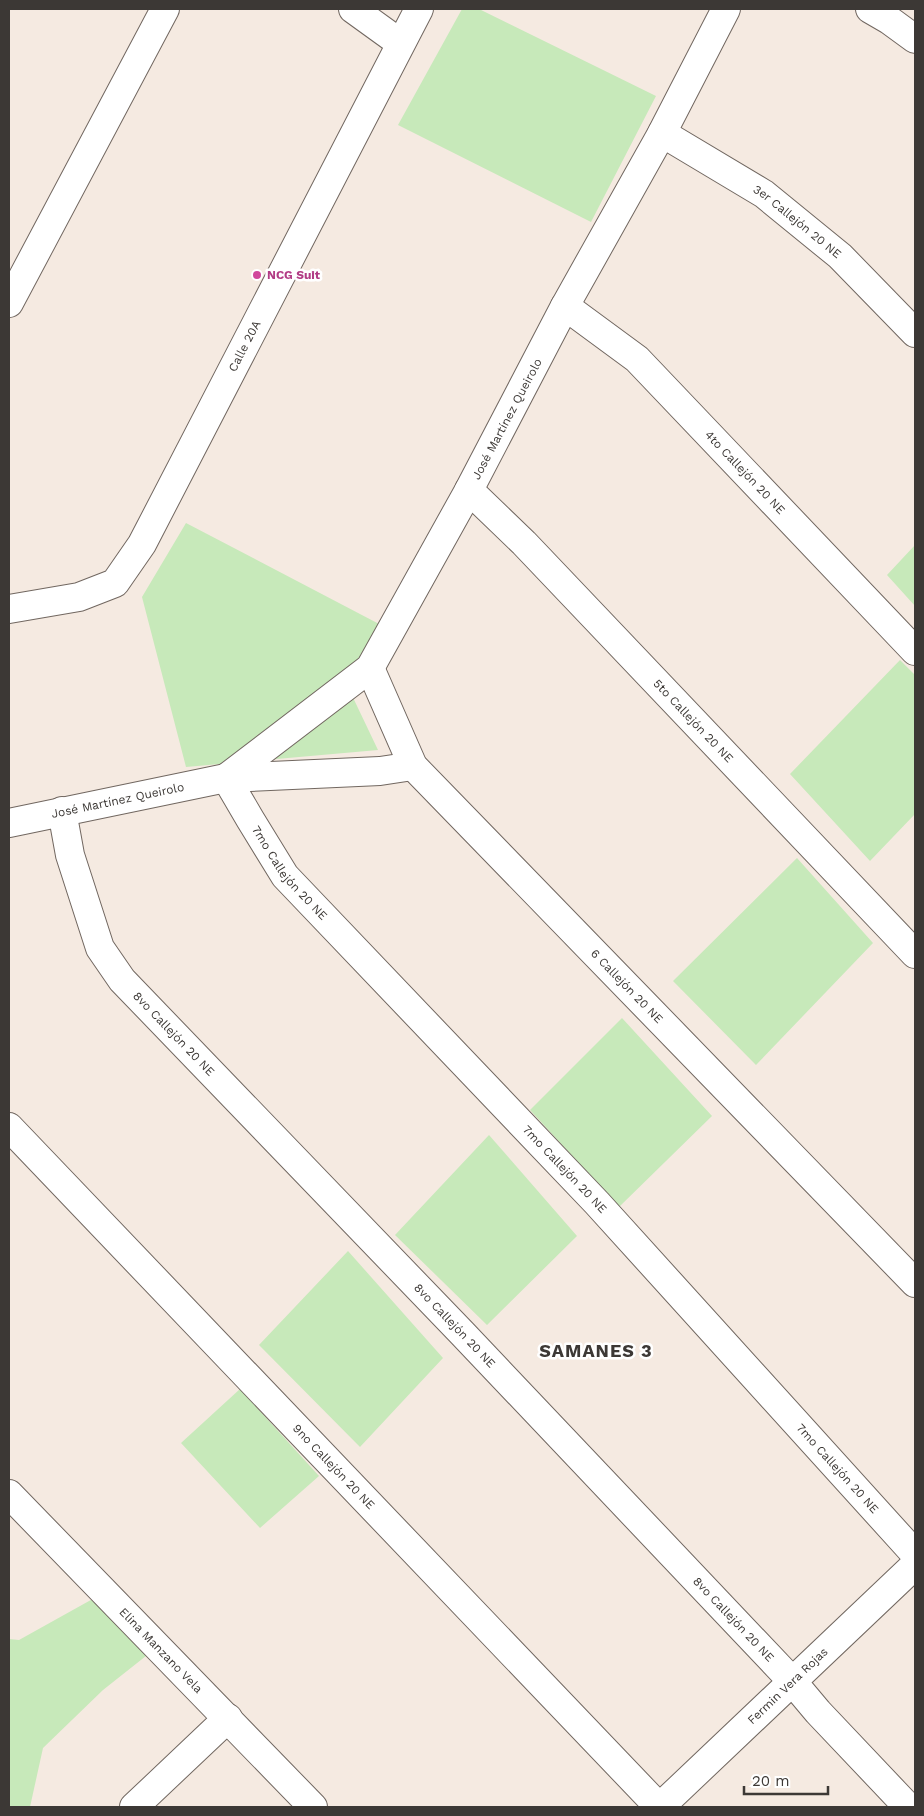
<svg xmlns="http://www.w3.org/2000/svg" width="924" height="1816" font-family="'Work Sans',sans-serif">
  <style>
    .green { fill: #c7e9ba }
    .lines { fill: none; stroke-linecap: round; stroke-linejoin: round }
    .street-casing { stroke: #716760; stroke-width: 30 }
    .street { stroke: #fff; stroke-width: 28 }
    .hotel-dot { fill: #d1479c; stroke: #fff; stroke-width: 2 }
    .labels { text-anchor: middle; dominant-baseline: central; stroke-width: 5; stroke-linejoin: round; paint-order: stroke }
    .street-label { font-size: 12px; fill: #3c3835; stroke: #fff }
    .hotel-label { font-size: 12px; font-weight: bold; fill: #b23c85; stroke: #fff; text-anchor: start }
    .district-label { font-size: 18px; font-weight: bold; letter-spacing: 1px; fill: #3c3835; stroke: #fff }
  </style>
  <rect width="100%" height="100%" fill="#f5eae1"/>
  <path class="green" d="M462,9H479L656,96L591,222L398,125Z
    M186,523L381,625L347,685L378,750L186,767L142,597Z
    M915,545V606L887,575Z
    M900,660L915,675V814L870,861L790,774Z
    M797,858L873,943L756,1065L673,981Z
    M622,1018L712,1116L619,1207L530,1110Z
    M489,1135L577,1236L487,1325L395,1235Z
    M348,1251L443,1358L360,1447L259,1345Z
    M240,1389L319,1476L260,1528L181,1443Z
    M98,1596L151,1652L103,1690L43,1748L30,1807H9V1639L19,1640Z"/>
  <g class="lines">
    <defs>
      <g id="street">
        <path d="M353,9L400,43"/>
        <path id="s1" d="M726,9L662,133L565,306L469,490L370,668L226,778L250,819L285,876L597,1203L915,1554"/>
        <path d="M870,9L889,20L915,39"/>
        <path id="s2" d="M662,133L764,194L840,256L915,333"/>
        <path d="M9,303L165,9"/>
        <path id="s3" d="M565,306L637,359L915,651"/>
        <path id="s4" d="M469,490L524,543L915,954"/>
        <path id="s5" d="M9,609L79,597L115,583L142,544L419,9"/>
        <path id="s6" d="M370,668L413,766L915,1283"/>
        <path id="s7" d="M62,811L70,855L100,948L122,980L462,1333L792,1681L818,1712L908,1807"/>
        <path id="s8" d="M9,823L226,778L380,771L413,766"/>
        <path id="s9" d="M9,1127L659,1807"/>
        <path id="s10" d="M9,1494L313,1807"/>
        <path d="M134,1807L228,1718"/>
        <path id="s11" d="M660,1807L915,1565"/>
      </g>
    </defs>
    <use href="#street" class="street-casing"/>
    <use href="#street" class="street"/>
  </g>
  <circle class="hotel-dot" cx="257" cy="275" r="5"/>
  <g class="labels">
    <g class="street-label">
      <text stroke="none"><textPath href="#s2" startOffset="162">3er Callejón 20 NE</textPath></text>
      <text stroke="none"><textPath href="#s5" startOffset="380">Calle 20A</textPath></text>
      <text transform="translate(507 419) rotate(-62)">José Martínez Queirolo</text>
      <text stroke="none"><textPath href="#s3" startOffset="246">4to Callejón 20 NE</textPath></text>
      <text stroke="none"><textPath href="#s4" startOffset="322">5to Callejón 20 NE</textPath></text>
      <text stroke="none"><textPath href="#s8" startOffset="111">José Martínez Queirolo</textPath></text>
      <text stroke="none"><textPath href="#s1" startOffset="1045">7mo Callejón 20 NE</textPath></text>
      <text stroke="none"><textPath href="#s6" startOffset="414">6 Callejón 20 NE</textPath></text>
      <text stroke="none"><textPath href="#s7" startOffset="256">8vo Callejón 20 NE</textPath></text>
      <text stroke="none"><textPath href="#s1" startOffset="1450">7mo Callejón 20 NE</textPath></text>
      <text stroke="none"><textPath href="#s7" startOffset="661">8vo Callejón 20 NE</textPath></text>
      <text stroke="none"><textPath href="#s9" startOffset="470">9no Callejón 20 NE</textPath></text>
      <text stroke="none"><textPath href="#s1" startOffset="1855">7mo Callejón 20 NE</textPath></text>
      <text stroke="none"><textPath href="#s7" startOffset="1066">8vo Callejón 20 NE</textPath></text>
      <text stroke="none"><textPath href="#s10" startOffset="218">Elina Manzano Vela</textPath></text>
      <text stroke="none"><textPath href="#s11" startOffset="176">Fermin Vera Rojas</textPath></text>
    </g>
    <g class="hotel-label">
      <text x="267" y="275">NCG Suit</text>
    </g>
    <g class="district-label">
      <text x="596" y="1350">SAMANES 3</text>
    </g>
  </g>
  <rect width="924" height="1816" fill="none" stroke="#3c3835" stroke-width="20"/>
  <path d="M744 1786v8h84v-8" fill="none" stroke="#3c3835" stroke-width="2.5"/>
  <text x="752" y="1786" font-size="15" fill="#3c3835" stroke="#ffffff" stroke-width="4" paint-order="stroke">20 m</text>
</svg>
